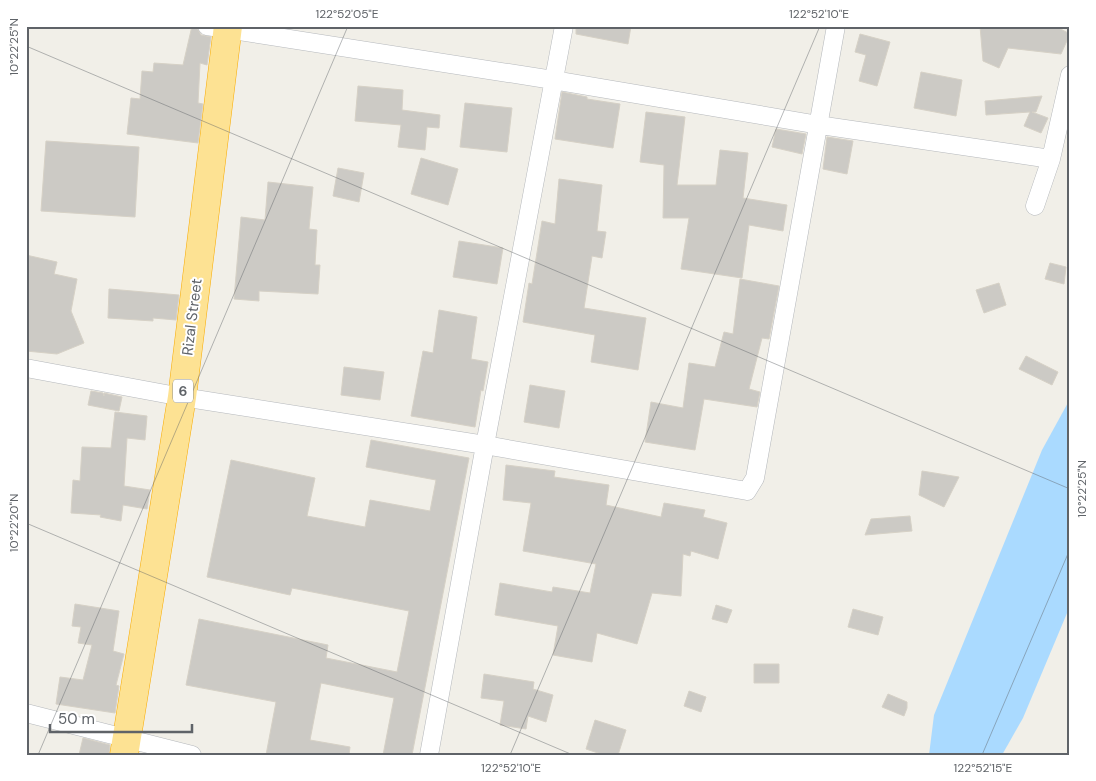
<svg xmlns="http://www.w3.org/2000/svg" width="1096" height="781" font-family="'DM Sans',sans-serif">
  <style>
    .water { fill: #aadaff }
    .building { fill: #cccac5; stroke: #d6d1c6 }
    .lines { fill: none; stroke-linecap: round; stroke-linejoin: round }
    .street-casing { stroke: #b5b8bc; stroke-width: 19 }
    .highway-casing { stroke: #f9ab00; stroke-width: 29 }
    .street { stroke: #fff; stroke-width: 18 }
    .highway { stroke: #fde293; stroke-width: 28 }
    .ticks { fill: none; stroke: #5f6368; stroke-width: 1; stroke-opacity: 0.45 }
    .labels { text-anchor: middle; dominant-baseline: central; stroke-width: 4; stroke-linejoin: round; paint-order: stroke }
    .shield { fill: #fff; stroke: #8f9295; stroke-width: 1 }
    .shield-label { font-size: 14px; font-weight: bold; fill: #5f6368 }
    .street-label { font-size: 15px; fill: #5f6368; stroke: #fff }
    .neatline { fill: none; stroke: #5f6368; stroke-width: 2 }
    .ticks-label { font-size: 12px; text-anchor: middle; fill: #5f6368 }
  </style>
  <rect width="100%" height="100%" fill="#f1efe8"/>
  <path class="water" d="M1070,399V606L1023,718L1002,755H929L934,715L1042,450Z"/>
  <path class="building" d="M192,26L197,28L201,35L211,37L207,65L200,63L198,103L203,104L198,143L127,134L131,98L140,99L142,71L153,72L154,63L183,65Z
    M576,26H631L628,44L576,34Z
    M980,26H1055L1070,34L1061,54L1008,48L999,68L983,61Z
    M860,34L890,42L877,86L859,81L866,55L855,52Z
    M921,72L962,80L956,116L914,108Z
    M358,86L403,90L402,110L440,115L439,128L427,127L425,150L398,147L401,125L355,121Z
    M562,92L587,97V99L620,104L613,148L555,139Z
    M1042,96L1036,112H1032L1048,118L1041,133L1024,126L1030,112L986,115L985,101Z
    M465,103L512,108L507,152L460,147Z
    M646,112L685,117L677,185H716L720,150L748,153L743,198L787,205L783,231L749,225L742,278L681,269L689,218H663L664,165L640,162Z
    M776,129L806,134L802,154L772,147Z
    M827,137L853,141L847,174L823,169Z
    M46,141L139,147L135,217L41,211Z
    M421,158L458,169L448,205L411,194Z
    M338,168L364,173L359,202L333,196Z
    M559,179L602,185L597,231L606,232L602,258L592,256L584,308L646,318L638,370L591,362L595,335L523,322L529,283L532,284L542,221L555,224Z
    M268,182L313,187L309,229L317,230L315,265H320L318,294L259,291V301L234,299L241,217L265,220Z
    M459,241L503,248L497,284L453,277Z
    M26,255L57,262L54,274L77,279L71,311L84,343L57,354L26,351Z
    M1050,263L1066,267L1064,284L1045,279Z
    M740,279L779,286L769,339L762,338L749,389L760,392L757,407L704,399L695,450L645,442L651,402L683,408L689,363L715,367L724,332L733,334Z
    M999,283L1006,305L984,313L976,290Z
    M109,289L179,295L176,320L153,318V321L108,318Z
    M439,310L477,317L471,359L488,362L483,391L481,390L475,427L411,416L423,351L433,353Z
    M1026,356L1058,372L1052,385L1019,369Z
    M344,367L384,372L380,400L341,395Z
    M530,385L565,391L559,428L524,422Z
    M91,391L103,393L104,396V393L122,397L119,411L88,405Z
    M115,412L147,416L145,440L127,438L124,486L150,490L147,509L123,505L121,521L100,517L101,515L71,513L73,480L80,481L82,447L111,448Z
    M371,440L469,458L412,755H383L394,698L321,683L310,740L350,747L349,755H266L276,702L186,685L199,619L328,645L326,658L397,672L409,611L292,588L290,595L207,577L231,460L315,478L307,516L365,527L370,500L430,511L436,480L366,467Z
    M506,465L555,471L554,477L609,485L606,505L661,517L664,503L705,510L703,517L727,523L718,559L691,551L690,556L683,554L681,596L652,593L637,644L597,633L592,662L553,655L558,626L495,615L500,583L552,592L553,587L590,593L596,564L523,551L531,503L503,500Z
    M922,471L959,477L944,507L919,495Z
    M910,516L912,531L865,535L871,519Z
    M75,604L119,611L113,651L124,654L116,685L119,686L115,713L56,704L60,677L83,680L92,645L78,643L81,627L72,626Z
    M716,605L732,610L727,623L712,619Z
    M853,609L883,617L878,635L848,627Z
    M754,664H779V683H754Z
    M484,674L534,682L533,689L553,695L546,722L528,716L526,729L500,725L504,701L481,698Z
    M689,691L706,697L701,712L684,706Z
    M888,694L907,702V708L904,716L882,707Z
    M595,720L626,730L618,755H604L586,749Z
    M83,738L110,745L109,755H79Z"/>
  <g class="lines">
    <defs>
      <path id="street" d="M207,26L553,80L819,125L1051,159
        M1035,206L1051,159L1070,75
        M26,368L182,397L485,445L747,491L755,478L836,26
        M26,713L192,755
        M429,755L485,445L564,26"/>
      <path id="highway" d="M124,755L182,397L228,26"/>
    </defs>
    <use href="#street" class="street-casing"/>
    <use href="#highway" class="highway-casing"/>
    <use href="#street" class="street"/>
    <use href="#highway" class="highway"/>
  </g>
  <path class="ticks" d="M26,46L1070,489M26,523L573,755M38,755L348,26M510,755L820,26M982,755L1070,549"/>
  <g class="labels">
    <rect class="shield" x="173" y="379.5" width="20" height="23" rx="4"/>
    <g class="shield-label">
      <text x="183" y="391">6</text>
    </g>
    <g class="street-label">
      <text transform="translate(192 317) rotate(-83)">Rizal Street</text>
    </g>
  </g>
  <rect width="1096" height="781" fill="none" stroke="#ffffff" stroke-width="55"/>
  <path d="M50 724v8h142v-8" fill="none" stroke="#5f6368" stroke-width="2.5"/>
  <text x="58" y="724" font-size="15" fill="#5f6368" stroke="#ffffff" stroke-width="4" paint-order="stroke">50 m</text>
  <rect x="28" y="28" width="1040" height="726" class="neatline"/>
  <g class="ticks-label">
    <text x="347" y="18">122°52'05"E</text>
    <text x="819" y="18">122°52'10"E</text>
    <text transform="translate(14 47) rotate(-90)" y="4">10°22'25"N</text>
    <text transform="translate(1082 489) rotate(-90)" y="4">10°22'25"N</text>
    <text transform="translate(14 523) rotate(-90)" y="4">10°22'20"N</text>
    <text x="511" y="772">122°52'10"E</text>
    <text x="983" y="772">122°52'15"E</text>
  </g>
</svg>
